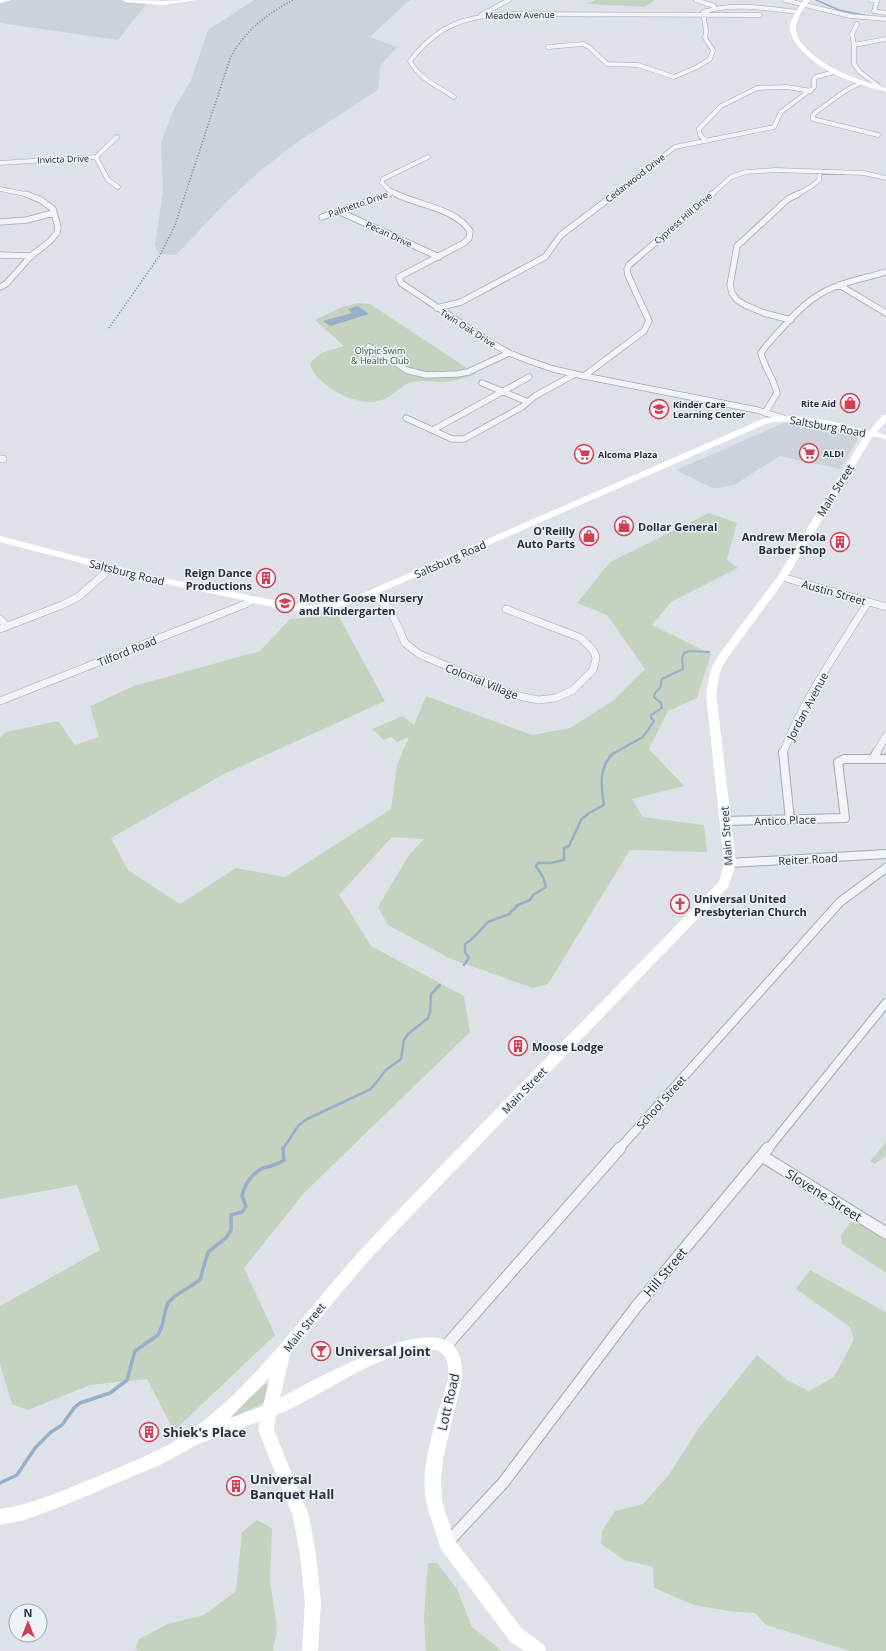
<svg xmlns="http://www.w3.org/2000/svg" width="886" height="1651" font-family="'Open Sans',sans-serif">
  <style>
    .built { fill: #ccd1da }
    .green { fill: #c4d2bf }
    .water { fill: #98afc9 }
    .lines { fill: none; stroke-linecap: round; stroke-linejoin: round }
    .stream-far3 { stroke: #98afc9; stroke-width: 1.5 }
    .stream-far2 { stroke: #98afc9; stroke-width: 2 }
    .stream-far1 { stroke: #98afc9; stroke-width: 2.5 }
    .stream { stroke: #98afc9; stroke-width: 3.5 }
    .street-far4-casing { stroke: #a3a9b2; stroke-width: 5 }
    .street-far3-casing { stroke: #a3a9b2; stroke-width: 7 }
    .street-far2-casing { stroke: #a3a9b2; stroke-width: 8 }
    .street-far1-casing { stroke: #a3a9b2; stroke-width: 10 }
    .street-casing { stroke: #a3a9b2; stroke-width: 13 }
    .street-far4 { stroke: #f1f3f6; stroke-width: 4 }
    .street-far3 { stroke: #f1f3f6; stroke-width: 5.5 }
    .street-far2 { stroke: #f1f3f6; stroke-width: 7 }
    .street-far1 { stroke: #f1f3f6; stroke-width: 8 }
    .street { stroke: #f1f3f6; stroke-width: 11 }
    .secondary { fill: #fff; fill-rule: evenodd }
    .rail { stroke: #778192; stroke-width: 1.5; stroke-dasharray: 1 2; stroke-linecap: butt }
    .labels { text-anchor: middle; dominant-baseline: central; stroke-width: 3; stroke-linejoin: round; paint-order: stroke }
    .far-street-label { font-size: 9px; fill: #272f3f; stroke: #eef1f6 }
    .far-park-label { font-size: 9px; fill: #3b5b34; stroke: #eef1f6 }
    .far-poi-label { font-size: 9px; font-weight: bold; fill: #272f3f; stroke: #eef1f6; text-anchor: start }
    .street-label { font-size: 11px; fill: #272f3f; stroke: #eef1f6 }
    .poi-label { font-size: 11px; font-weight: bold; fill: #272f3f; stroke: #eef1f6; text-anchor: start }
    .near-street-label { font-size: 13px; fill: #272f3f; stroke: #eef1f6 }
    .near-poi-label { font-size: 13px; font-weight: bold; fill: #272f3f; stroke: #eef1f6; text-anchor: start }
  </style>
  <rect width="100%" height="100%" fill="#dee2e8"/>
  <path class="built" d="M10,0H125L148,2L118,40L0,23V1Z
    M254,0H411L406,3L370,37L397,47L380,66L378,90L296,143L260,171L227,201L176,255L159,254L155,245L163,192L161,143L173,111L191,80L208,30Z
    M784,423H797L861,434L840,469L780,456L734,485L717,488H712L676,470Z"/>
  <path class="green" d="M595,0H655L645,7L588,4Z
    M358,303L370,304L476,374C465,378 453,382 440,382C430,382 419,380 409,383C403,385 400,390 394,393C390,397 383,400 378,401C357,407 315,385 310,364C320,350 329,351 344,346L315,320L342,307Z
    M709,513L737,523L727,560L738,568L671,602L652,625L711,654L697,698L668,711L649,749L684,786L632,799L643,817L704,825L707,852L630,850L548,984L533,988L451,959L388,925L378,907L409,855L424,839L392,837L339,895L371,946L464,996L470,1032L305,1192L244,1268L275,1335L174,1431L147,1379L90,1385L28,1410L12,1404L0,1364V1306L100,1250L77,1185L0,1199V738L6,732L58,721L75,745L99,737L90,706L134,686L260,651L290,619L338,615L385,701L224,774L111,838L128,870L180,904L236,868L285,877L391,809L397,765L409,737L397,742L391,737L384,740L372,729L403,716L414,725L426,696L532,735L570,728L614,700L645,669L607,615L577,603L610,562Z
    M886,1142V1155L875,1164L870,1161Z
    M851,1222L863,1225L886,1240V1273L842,1244L841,1235Z
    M810,1270L886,1312V1651H850L766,1625L755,1613L729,1611L694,1605L654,1588L653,1567L624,1560L601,1544L602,1531L615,1511L643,1504L668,1476L698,1429L757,1355L787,1380L809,1391L834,1377L854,1339L850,1327L796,1289Z
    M266,1383L268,1384L264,1401L262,1404L230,1419L229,1417Z
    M257,1520L272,1528L270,1581L277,1629L273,1651H138L135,1649L139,1639L168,1624L204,1615L236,1591L242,1532Z
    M428,1563H437L457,1589L472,1627L502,1651H426L424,1617Z"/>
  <path class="water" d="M358,306L369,314L330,326L323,321L352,313L348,309Z"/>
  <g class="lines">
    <path class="stream-far3" d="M816,0L839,10L868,16"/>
    <path class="stream-far2" d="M614,753L643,737L654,721L651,718V715L662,708L661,703L654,697L655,693L660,688L662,679L683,669L682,658L684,653L690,651L709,652"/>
    <path class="stream-far1" d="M464,965L469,958L465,952V944L472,939L488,922L509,914L518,905L530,900L533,895L546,887L543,877L536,866L538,863H551L564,860V848L569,846L581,820L589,813L604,805C601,787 598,765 615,752
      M283,1149L298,1126L307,1119L371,1089L386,1070L401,1059L404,1040L408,1034L428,1018L430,1012L431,994L440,985"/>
    <path class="stream" d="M0,1483L17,1475L35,1448L51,1432L62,1425L74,1408L80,1403L110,1393L127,1380L135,1351L158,1335L162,1326L165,1312L168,1303L175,1296L200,1280L208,1252L226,1238L231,1230V1215L242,1212L246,1206L242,1196C244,1185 253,1172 263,1168C271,1166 277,1165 284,1160L283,1148"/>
    <defs>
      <path id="street-far4" d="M696,0L714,6
        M785,0L850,16L886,19
        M871,0L877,1L874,11L886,13
        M481,15L509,0
        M857,24L852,34L854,45V64L860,72L882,89
        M854,45L886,39
        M548,47L583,44L589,47L607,64L638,65L674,77L697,67L710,59L713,50L705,38L706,31L703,12C736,2 767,9 800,12
        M860,83L845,91L816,112L813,115V119L878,135
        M454,97C439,87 418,78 410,61C439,24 465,16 511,14L760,15
        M705,140L700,135L699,129L721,106L757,88L787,87L811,91
        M96,157L108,180L118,187
        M0,163L96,157L117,137
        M0,189L30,195
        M387,195L394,192
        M398,195L389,190L382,183L383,179L428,157
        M613,195L675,147L774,127L781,112L814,87V79L816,77L834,72
        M711,195L731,177L746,172L775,170L864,173L886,178
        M796,195L812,186L819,180L820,171"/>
      <path id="street-far3" d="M396,194C420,206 455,208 470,231L469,238L464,243L399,277L401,283L488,341L509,353L527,360L553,369L584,376L757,410L783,418
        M338,211L439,257
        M322,217L389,194
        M0,222L27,220L53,213
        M0,255L32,256
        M839,285L886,313
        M0,287L6,284L31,256L49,242L57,233L58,227L53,209L41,200L26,194
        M437,308L461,302L545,257L561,235L615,194
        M791,320L764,313L745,305L737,300L732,293L730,285L737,246L788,199L798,194
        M369,347L381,355L390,358L406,370L426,375L457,374L468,372L509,353
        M584,376L644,331L649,321L628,275L627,269L629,265L712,194
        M482,383L528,402
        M765,413L777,393C774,379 764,367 761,353L766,346C781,330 795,311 814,298C835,283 862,279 886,272
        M406,418L452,439H464L522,407L535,396L575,374
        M433,430L529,377"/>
      <path id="street-far2" d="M0,459H3
        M782,577L886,607
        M371,593L390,609L405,643L419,654L514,695L538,700L556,698L573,690L593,670L596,659L595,654L592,649L581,638L506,609
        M0,619L7,626
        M0,629L62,605L78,597L110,569
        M0,701L248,603L253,599
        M783,753C803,699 838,651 868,602
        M876,753L886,736"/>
      <path id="street-far1" d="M783,752L790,820
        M873,759H886
        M725,821L845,818L838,762L844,759H873L877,752
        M730,863L886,854
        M619,1149L840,902L886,868
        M768,1149L886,1003"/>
      <path id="street" d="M762,1156L886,1233
        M445,1347L620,1148
        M447,1543L503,1483L636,1307L768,1148"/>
    </defs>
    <use href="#street-far4" class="street-far4-casing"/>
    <use href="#street-far3" class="street-far3-casing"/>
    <use href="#street-far2" class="street-far2-casing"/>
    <use href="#street-far1" class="street-far1-casing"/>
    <use href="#street" class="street-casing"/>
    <use href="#street-far4" class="street-far4"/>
    <use href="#street-far3" class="street-far3"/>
    <use href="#street-far2" class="street-far2"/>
    <use href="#street-far1" class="street-far1"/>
    <use href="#street" class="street"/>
    <path class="secondary" d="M0,0H11L0,3Z
      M122,0L162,1L197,0L162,5L125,2Z
      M804,0H810C804,8 797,17 796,27C795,36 801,43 807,49C828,71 857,79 886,88V92C854,83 821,73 799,47C794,41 790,35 790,27C791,17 799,8 804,0Z
      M883,415H886V422L876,432L886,435V439L873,436L787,577L728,657L721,669L716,693L736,863L728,887L367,1262L290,1354L280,1398C301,1386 323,1375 345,1365C380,1348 468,1305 462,1380L443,1458L441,1479L442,1501L454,1539L522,1629L544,1645L546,1651H524L510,1641L441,1549L439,1543C435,1529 429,1515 426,1501C419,1466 438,1415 448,1380C448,1370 450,1359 440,1352C436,1349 430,1350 425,1350C372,1354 324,1396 276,1415L274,1430L309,1516L316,1555L321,1602L318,1651H302L305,1602L300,1555L293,1516L258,1430L260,1421L198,1444L162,1464L65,1505L24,1520L0,1525V1509C36,1504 68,1488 101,1475C131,1462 162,1451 189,1432C261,1380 311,1302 372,1238C486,1118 603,1001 719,882L724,863L706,693L711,669L718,656L778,576L865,435C834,427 801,418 768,423L374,595C354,603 335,610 313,611C283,612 253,602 224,596C148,581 74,561 0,542V536L154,576L287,603L312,605L325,604L344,601L368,591L763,419C798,411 835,422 869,431ZM270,1377L263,1406L230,1418Z"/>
    <path class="rail" d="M109,328L160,255L175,225L231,56C246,30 267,14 293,0"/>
  </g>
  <defs>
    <symbol id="shop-ring" viewBox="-11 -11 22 22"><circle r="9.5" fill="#eef1f6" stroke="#d04053" stroke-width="1.5"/><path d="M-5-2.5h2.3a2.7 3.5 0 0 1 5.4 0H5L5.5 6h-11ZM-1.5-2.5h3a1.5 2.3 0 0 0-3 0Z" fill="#d04053"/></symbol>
    <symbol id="school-ring" viewBox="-11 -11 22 22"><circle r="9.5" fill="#eef1f6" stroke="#d04053" stroke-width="1.5"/><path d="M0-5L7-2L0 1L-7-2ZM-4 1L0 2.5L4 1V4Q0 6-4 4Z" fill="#d04053"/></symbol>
    <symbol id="supermarket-ring" viewBox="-11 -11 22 22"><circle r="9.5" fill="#eef1f6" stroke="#d04053" stroke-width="1.5"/><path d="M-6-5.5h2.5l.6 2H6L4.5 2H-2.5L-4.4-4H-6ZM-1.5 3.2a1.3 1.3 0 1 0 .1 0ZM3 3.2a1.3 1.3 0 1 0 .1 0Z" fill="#d04053"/></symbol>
    <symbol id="building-ring" viewBox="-11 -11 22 22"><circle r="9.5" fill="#eef1f6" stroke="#d04053" stroke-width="1.5"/><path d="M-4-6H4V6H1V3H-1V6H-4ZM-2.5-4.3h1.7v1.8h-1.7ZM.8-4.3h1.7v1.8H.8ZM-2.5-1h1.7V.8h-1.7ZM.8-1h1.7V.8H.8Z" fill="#d04053"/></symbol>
    <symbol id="church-ring" viewBox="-11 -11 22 22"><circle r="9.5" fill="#eef1f6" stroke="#d04053" stroke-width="1.5"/><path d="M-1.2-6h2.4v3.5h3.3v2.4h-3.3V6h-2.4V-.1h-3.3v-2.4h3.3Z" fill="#d04053"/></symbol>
    <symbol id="bar-ring" viewBox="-11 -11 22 22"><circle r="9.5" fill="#eef1f6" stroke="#d04053" stroke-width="1.5"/><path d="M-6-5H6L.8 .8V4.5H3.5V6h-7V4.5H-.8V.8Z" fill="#d04053"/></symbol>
  </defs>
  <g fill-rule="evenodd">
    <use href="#shop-ring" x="839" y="392" width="22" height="22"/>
    <use href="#school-ring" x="648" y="398" width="22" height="22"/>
    <use href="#supermarket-ring" x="798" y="442" width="22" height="22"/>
    <use href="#supermarket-ring" x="573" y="443" width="22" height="22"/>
    <use href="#shop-ring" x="613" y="515" width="22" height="22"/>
    <use href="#shop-ring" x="578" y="525" width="22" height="22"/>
    <use href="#building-ring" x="829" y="531" width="22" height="22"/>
    <use href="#building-ring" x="255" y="567" width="22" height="22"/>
    <use href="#school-ring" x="274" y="592" width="22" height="22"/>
    <use href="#church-ring" x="669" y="893" width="22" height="22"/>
    <use href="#building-ring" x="507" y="1035" width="22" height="22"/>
    <use href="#bar-ring" x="310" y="1340" width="22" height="22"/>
    <use href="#building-ring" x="138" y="1421" width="22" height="22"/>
    <use href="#building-ring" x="225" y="1475" width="22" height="22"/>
  </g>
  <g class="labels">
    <g class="far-street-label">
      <text transform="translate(520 15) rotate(-1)">Meadow Avenue</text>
      <text transform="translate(63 159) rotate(-2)">Invicta Drive</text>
      <text transform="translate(635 178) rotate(-38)">Cedarwood Drive</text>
      <text transform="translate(358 204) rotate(-19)">Palmetto Drive</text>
      <text transform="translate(683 218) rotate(-41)">Cypress Hill Drive</text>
      <text transform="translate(389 234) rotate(25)">Pecan Drive</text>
      <text transform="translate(468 328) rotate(32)">Twin Oak Drive</text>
    </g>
    <g class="far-park-label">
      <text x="380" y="350">Olypic Swim<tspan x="380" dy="10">&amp; Health Club</tspan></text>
    </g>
    <g class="far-poi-label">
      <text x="836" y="403" text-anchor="end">Rite Aid</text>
      <text x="673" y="404">Kinder Care<tspan x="673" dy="10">Learning Center</tspan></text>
      <text x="823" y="453">ALDI</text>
      <text x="598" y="454">Alcoma Plaza</text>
    </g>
    <g class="street-label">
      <text transform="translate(828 426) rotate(10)">Saltsburg Road</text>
      <text transform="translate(835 490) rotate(-58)">Main Street</text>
      <text transform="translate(450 559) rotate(-24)">Saltsburg Road</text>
      <text transform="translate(127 572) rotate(14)">Saltsburg Road</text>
      <text transform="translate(834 592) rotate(16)">Austin Street</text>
      <text transform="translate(127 651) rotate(-22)">Tilford Road</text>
      <text transform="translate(482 681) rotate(22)">Colonial Village</text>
      <text transform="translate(807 706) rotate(-62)">Jordan Avenue</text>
      <text transform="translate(785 820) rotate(-2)">Antico Place</text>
      <text transform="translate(726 836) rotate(-94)">Main Street</text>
      <text transform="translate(808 859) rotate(-3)">Reiter Road</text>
      <text transform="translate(524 1090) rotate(-46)">Main Street</text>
      <text transform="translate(661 1102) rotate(-48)">School Street</text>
      <text transform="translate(304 1327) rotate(-51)">Main Street</text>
    </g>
    <g class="poi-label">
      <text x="638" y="526">Dollar General</text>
      <text x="575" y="530" text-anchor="end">O'Reilly<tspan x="575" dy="13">Auto Parts</tspan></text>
      <text x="826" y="536" text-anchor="end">Andrew Merola<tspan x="826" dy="13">Barber Shop</tspan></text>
      <text x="252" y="572" text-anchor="end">Reign Dance<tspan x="252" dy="13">Productions</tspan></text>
      <text x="299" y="597">Mother Goose Nursery<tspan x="299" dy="13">and Kindergarten</tspan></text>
      <text x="694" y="898">Universal United<tspan x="694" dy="13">Presbyterian Church</tspan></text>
      <text x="532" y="1046">Moose Lodge</text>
    </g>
    <g class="near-street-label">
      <text transform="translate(824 1195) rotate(32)">Slovene Street</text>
      <text transform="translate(665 1272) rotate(-50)">Hill Street</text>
      <text transform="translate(448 1402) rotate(-77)">Lott Road</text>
    </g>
    <g class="near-poi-label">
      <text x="335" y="1351">Universal Joint</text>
      <text x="163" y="1432">Shiek's Place</text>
      <text x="250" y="1479">Universal<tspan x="250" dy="15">Banquet Hall</tspan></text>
    </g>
  </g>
  <g transform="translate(28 1623)"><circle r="19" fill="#eef1f6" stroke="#9ea3ad"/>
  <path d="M0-3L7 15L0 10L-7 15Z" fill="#d04053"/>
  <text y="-6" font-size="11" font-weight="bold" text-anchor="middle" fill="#272f3f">N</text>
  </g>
</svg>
